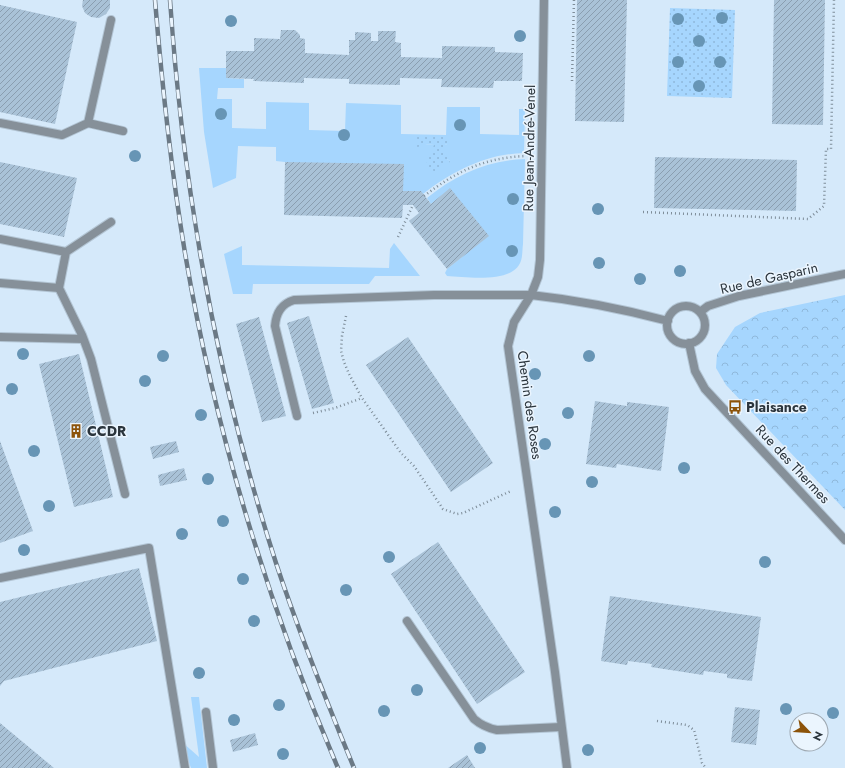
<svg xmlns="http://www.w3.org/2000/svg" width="845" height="768" font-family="Jost,sans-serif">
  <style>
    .green { fill: #a6d6fe; fill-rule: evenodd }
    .forest { fill: url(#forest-crowns) }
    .park { fill: url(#park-dots) }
    .building { fill: url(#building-hatch) }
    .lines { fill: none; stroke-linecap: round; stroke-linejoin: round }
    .service-casing { stroke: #b3c5d4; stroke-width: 10 }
    .minor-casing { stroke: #b3c5d4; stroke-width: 10 }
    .path { stroke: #7e8d99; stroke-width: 2.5; stroke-dasharray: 1 3; stroke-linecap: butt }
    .service { stroke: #869099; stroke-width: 8 }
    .minor { stroke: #869099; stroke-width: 8 }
    .rail-casing { stroke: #6b7985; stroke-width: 4.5 }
    .rail { stroke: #ebf5fe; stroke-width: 3; stroke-dasharray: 9; stroke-linecap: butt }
    .tree { fill: #6795b5 }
    .labels { text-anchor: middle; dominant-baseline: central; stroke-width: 3; stroke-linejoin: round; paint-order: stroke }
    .street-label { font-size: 14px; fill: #2b353d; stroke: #ebf5fe }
    .poi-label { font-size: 14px; font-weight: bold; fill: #2b353d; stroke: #ebf5fe; text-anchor: start }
  </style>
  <defs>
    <pattern id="forest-crowns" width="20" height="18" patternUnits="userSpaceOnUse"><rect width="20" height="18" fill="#a6d6fe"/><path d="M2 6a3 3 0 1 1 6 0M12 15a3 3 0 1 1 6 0" fill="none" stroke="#8fb8db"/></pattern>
    <pattern id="park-dots" width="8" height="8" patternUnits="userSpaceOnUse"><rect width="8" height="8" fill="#a6d6fe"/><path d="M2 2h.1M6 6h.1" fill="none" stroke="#8fb8db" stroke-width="1.8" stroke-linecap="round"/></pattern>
    <pattern id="building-hatch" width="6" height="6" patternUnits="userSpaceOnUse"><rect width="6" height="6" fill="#a9c2d7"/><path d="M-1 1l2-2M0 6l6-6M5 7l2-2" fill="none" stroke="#8a9eb0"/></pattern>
  </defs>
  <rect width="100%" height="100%" fill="#d5e9fa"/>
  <path class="green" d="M199,68H226V78L244,79V88H218L217,99H232V128L266,129V102L309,103V130L345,131L346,103L401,105V134L446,135L447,107H480V134L519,135V109H525L524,153C486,154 453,171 423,194L403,191L285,162L276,161V147L238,146L236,178L213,188L204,132ZM425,144H447L445,145V154L447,159L450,161L443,163L435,145Z
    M525,159L523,244C522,251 523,259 519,265C508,283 466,277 447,276L445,273L447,269L488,236L450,189L431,204L427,198C455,175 488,160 525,159Z
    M394,243L420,276H375L369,284H253L252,294H233L224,254L242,246V265L389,268L390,249Z
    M191,697H199L207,768H191L182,742L199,757Z"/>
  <path class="forest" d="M845,295V510L726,385L716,368L717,354L735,327L760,313Z"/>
  <path class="park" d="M670,8L735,10L732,98L667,96Z
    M416,136H447V144L445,145V154L448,155L447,159L450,161L448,165L443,163L438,173L425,167L434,145L425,144V146L417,147Z"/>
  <path class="building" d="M83,0H110V8L106,14L99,18L91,17L85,13L82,6Z
    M577,0H627L624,122L575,121Z
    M774,0H825L823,125L772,124Z
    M0,5L77,22L55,124L0,112Z
    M281,30H295L300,35V38L305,39V53L349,55V40H355V32L371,33V41H378V31H396L395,42L401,43V57L442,58V46L495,47V52L523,53L522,81H494L493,88L441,87L442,79L400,78V85L349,84V79L304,78V83L253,81L254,79L226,78V51H254V38L280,39Z
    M655,157L797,160L796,211L654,208Z
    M0,162L77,178L64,237L0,224Z
    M285,162L404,164L403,191H421L431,204L450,188L489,236L447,269L409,221L419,213L413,205H403L402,218L284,215Z
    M309,316L334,403L312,409L287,323Z
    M259,317L286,416L262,422L236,324Z
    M408,337L493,463L451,492L366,365Z
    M79,354L113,497L74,507L39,364Z
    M595,401L627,406V402L669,407L661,471L617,464L616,468L586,464Z
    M0,441L33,531L0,543Z
    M176,441L179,452L153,459L150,447Z
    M184,468L187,480L160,486L158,475Z
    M438,542L525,672L477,704L391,574Z
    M139,568L157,641L4,681L0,686V602Z
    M610,596L761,617L752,681L727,678V674L704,671L703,675L651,667L652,664L628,661L627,665L601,661Z
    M735,707L760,710L756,745L731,742Z
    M0,723L54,768H0Z
    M255,733L258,745L233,752L230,740Z
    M467,755L475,768H448Z"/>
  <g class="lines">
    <defs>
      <path id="service" d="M0,123L62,135L88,123L111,20
        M88,123L123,131
        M0,239L66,252L59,288L82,335L91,359L125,494
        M66,252L111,222
        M0,337L83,339
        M297,416L275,326C276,313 281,304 294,300L434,295H531
        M0,578L149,548L185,768
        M407,621L474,719C481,725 487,728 497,730L561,727
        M206,712L213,768"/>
      <path id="minor" d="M544,0L540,260L538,277L531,295L514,322L508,346L555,672L567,768
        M0,283L59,288
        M531,295C577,300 623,309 668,321
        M667 325a19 19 0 1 1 38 0a19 19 0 1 1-38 0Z
        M700,312L708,306L739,296L845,274
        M689,343L695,371L705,389L845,540"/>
    </defs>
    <use href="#service" class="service-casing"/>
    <use href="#minor" class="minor-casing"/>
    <path class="path" d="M572,81L574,0
      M424,196C457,171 484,158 525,156
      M643,212L808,219L824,206L826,149H831L834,0
      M398,237L413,205
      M346,316L342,336L341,351L344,362L349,374L362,398L401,453L414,466L443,509L457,514L463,513L511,491
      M313,413L335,408L362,398
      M657,721L687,725L694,730L702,763L706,768"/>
    <use href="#service" class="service"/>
    <use href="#minor" class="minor"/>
    <defs>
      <path id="rail" d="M155,0C162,85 171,169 185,253C215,430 267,603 338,768
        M170,0C183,191 217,380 276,563C299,633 326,700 354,768"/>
    </defs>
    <use href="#rail" class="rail-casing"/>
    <use href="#rail" class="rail"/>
  </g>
  <g class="tree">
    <circle cx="722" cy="18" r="6"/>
    <circle cx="678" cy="19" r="6"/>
    <circle cx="231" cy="21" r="6"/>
    <circle cx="520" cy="36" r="6"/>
    <circle cx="699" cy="41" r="6"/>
    <circle cx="678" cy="62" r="6"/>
    <circle cx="720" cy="62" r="6"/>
    <circle cx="699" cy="86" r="6"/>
    <circle cx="221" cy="114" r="6"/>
    <circle cx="460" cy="125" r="6"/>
    <circle cx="344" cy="135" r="6"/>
    <circle cx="135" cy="156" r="6"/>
    <circle cx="513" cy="199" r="6"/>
    <circle cx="598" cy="209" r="6"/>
    <circle cx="512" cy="251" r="6"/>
    <circle cx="599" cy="263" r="6"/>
    <circle cx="680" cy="271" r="6"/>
    <circle cx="640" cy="279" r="6"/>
    <circle cx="23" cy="354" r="6"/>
    <circle cx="163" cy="356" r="6"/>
    <circle cx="589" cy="356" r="6"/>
    <circle cx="535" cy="374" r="6"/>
    <circle cx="145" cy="381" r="6"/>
    <circle cx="12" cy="389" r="6"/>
    <circle cx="568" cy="413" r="6"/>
    <circle cx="201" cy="415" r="6"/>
    <circle cx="545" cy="444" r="6"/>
    <circle cx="34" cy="451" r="6"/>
    <circle cx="684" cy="468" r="6"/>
    <circle cx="208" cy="479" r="6"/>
    <circle cx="592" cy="482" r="6"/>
    <circle cx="49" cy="506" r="6"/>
    <circle cx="555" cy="512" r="6"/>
    <circle cx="223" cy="521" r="6"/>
    <circle cx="182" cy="534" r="6"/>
    <circle cx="24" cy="550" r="6"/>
    <circle cx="389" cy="557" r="6"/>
    <circle cx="765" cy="562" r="6"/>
    <circle cx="243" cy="579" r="6"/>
    <circle cx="346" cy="590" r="6"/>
    <circle cx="254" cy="621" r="6"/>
    <circle cx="199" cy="673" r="6"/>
    <circle cx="417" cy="690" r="6"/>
    <circle cx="279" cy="705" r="6"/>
    <circle cx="786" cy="709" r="6"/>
    <circle cx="384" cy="711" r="6"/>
    <circle cx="833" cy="713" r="6"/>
    <circle cx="234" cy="720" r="6"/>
    <circle cx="480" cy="748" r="6"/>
    <circle cx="588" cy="750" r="6"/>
    <circle cx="283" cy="754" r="6"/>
  </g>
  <defs>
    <symbol id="bus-bare" viewBox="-9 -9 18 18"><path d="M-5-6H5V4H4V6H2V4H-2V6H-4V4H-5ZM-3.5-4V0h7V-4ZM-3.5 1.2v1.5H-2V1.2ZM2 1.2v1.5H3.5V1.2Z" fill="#8c530a" stroke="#ebf5fe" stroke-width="2.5" paint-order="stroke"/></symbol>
    <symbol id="building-bare" viewBox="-9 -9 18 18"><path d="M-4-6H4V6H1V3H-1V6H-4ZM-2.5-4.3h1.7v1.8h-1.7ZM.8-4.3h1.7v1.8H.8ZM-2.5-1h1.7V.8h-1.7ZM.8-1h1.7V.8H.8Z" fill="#8c530a" stroke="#ebf5fe" stroke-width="2.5" paint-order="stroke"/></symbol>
  </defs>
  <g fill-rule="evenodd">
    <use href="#bus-bare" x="725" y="397" width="20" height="20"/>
    <use href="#building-bare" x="66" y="421" width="20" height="20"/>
  </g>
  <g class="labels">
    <g class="street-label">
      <text transform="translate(529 148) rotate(-89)">Rue Jean-André-Venel</text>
      <text transform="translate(769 278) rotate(-13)">Rue de Gasparin</text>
      <text transform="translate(530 405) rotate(82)">Chemin des Roses</text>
      <text transform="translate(793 464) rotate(47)">Rue des Thermes</text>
    </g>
    <g class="poi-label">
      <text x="746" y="407">Plaisance</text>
      <text x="87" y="431">CCDR</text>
    </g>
  </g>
  <g transform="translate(809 732) rotate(115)"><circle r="19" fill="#ebf5fe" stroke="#9ea8b1"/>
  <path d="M0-3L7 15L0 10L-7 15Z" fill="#8c530a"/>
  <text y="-6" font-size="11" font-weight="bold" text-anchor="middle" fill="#2b353d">N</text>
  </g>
</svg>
